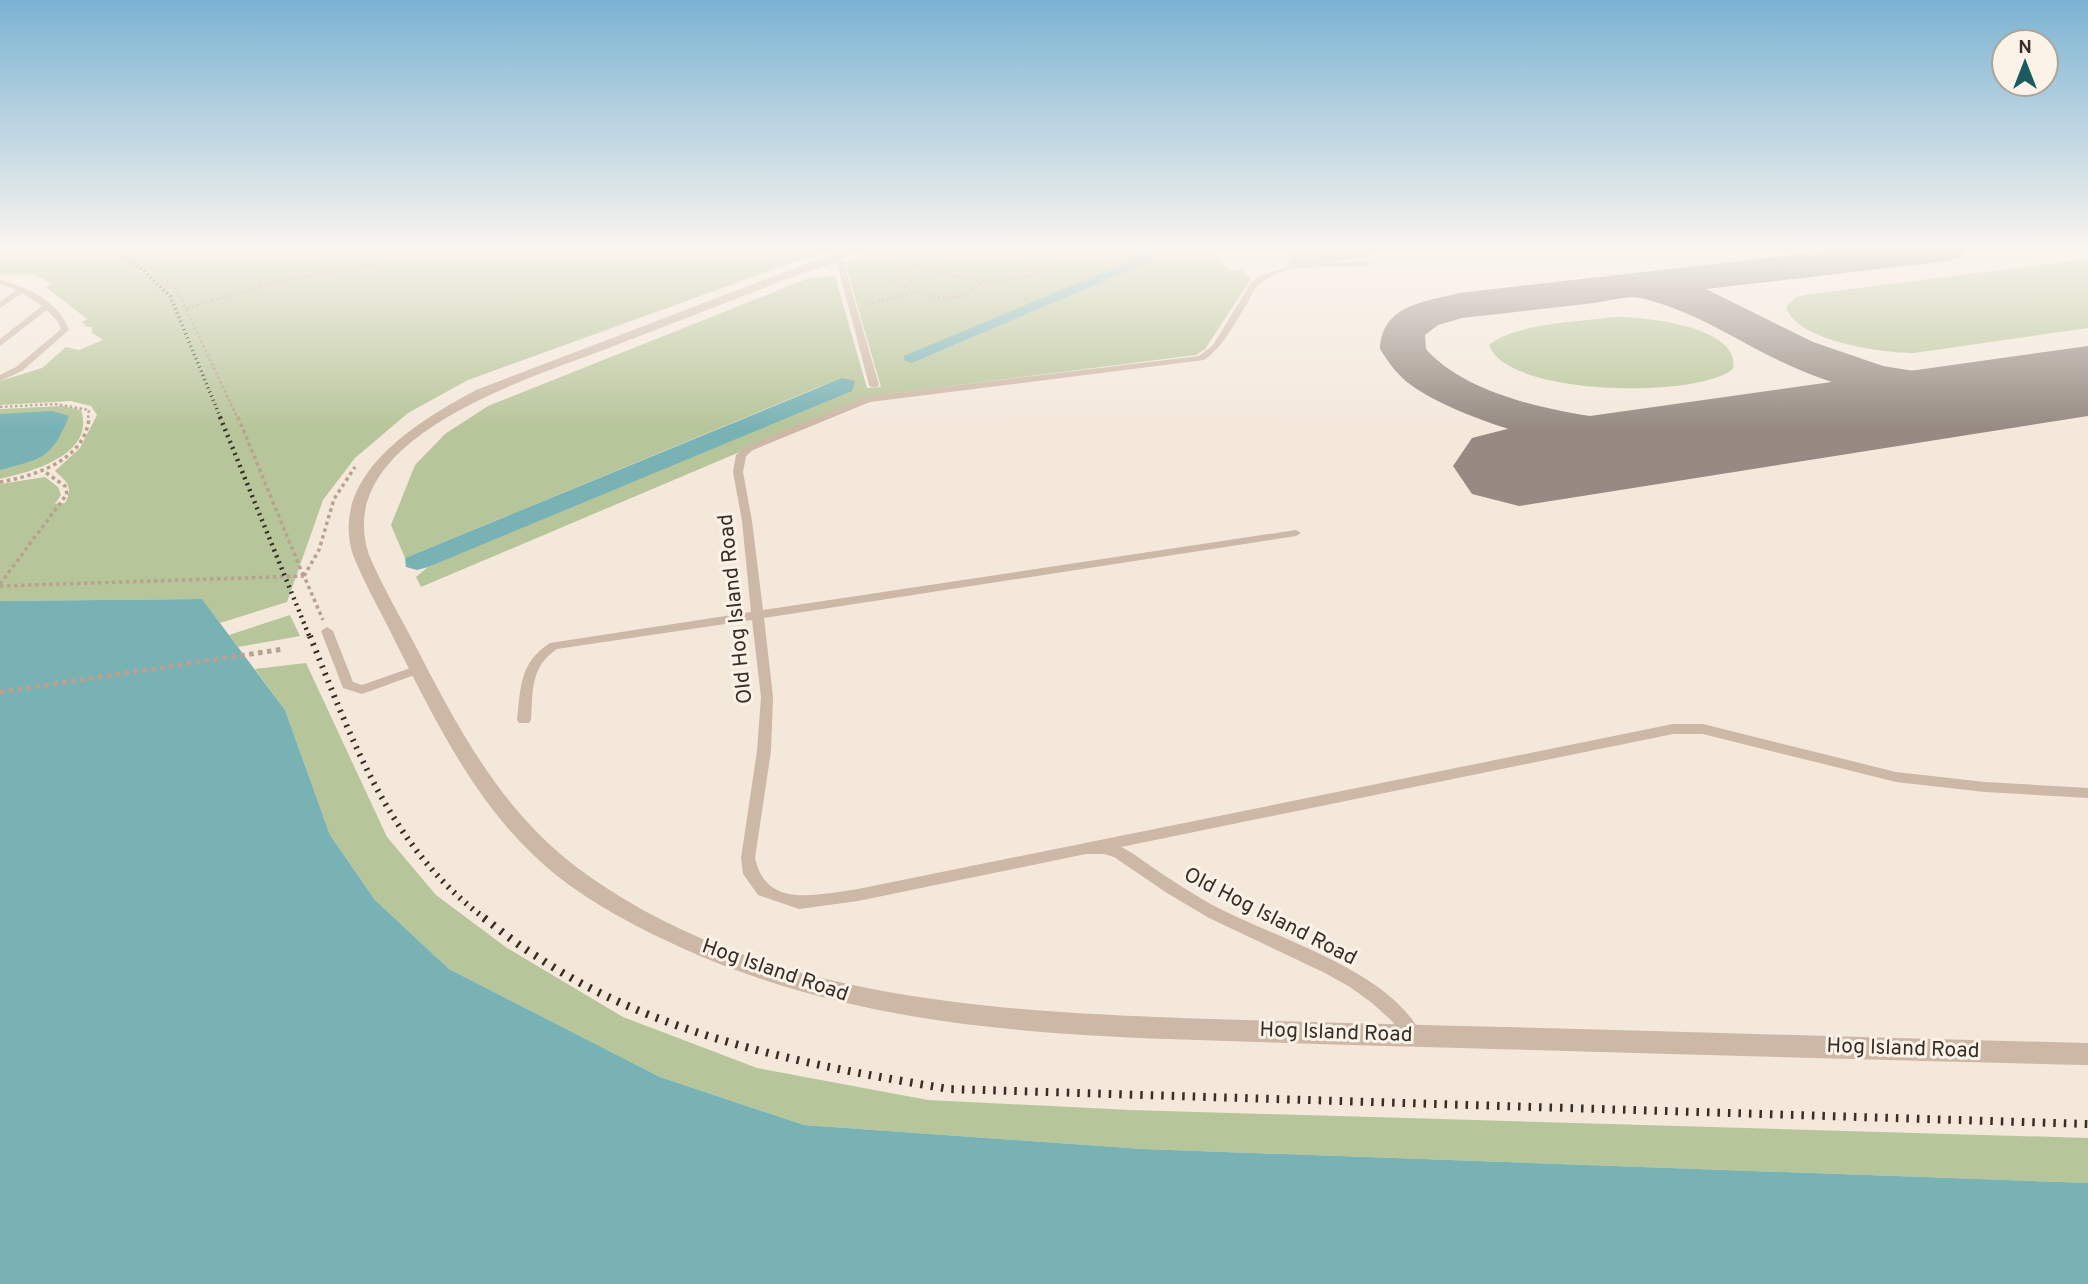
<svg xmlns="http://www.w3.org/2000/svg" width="2088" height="1284" font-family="Overpass,sans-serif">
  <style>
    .green { fill: #b7c59a }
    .water { fill: #78b2b4 }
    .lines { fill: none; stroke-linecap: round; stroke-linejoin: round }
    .taxiway { fill: #968a82; fill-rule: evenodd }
    .runway { fill: #968a82; fill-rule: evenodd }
    .path-far2 { stroke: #b9a190; stroke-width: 2.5; stroke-dasharray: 2.5 2.5; stroke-linecap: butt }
    .path-far1 { stroke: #b9a190; stroke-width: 3.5; stroke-dasharray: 3.5 3.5; stroke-linecap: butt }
    .path { stroke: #b9a190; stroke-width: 5; stroke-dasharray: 4.5 4.5; stroke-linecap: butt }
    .service { fill: #cdb7a6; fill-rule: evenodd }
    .tertiary { fill: #cdb7a6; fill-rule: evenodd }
    .rail-far3 { stroke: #392d28; stroke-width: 3.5; stroke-dasharray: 1 3.5; stroke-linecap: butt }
    .rail-far2 { stroke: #392d28; stroke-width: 4.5; stroke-dasharray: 2 4.5; stroke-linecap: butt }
    .rail-far1 { stroke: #392d28; stroke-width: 6; stroke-dasharray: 2 6; stroke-linecap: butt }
    .rail { stroke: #392d28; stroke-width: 8; stroke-dasharray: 2.5 8; stroke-linecap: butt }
    .labels { text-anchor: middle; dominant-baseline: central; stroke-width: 6; stroke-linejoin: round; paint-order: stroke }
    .street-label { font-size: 21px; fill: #392d28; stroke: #fbf2e8 }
  </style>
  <rect width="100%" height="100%" fill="#f4e8db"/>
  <path class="green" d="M0,249H830L468,380L408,413L355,458L323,500L287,602L220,623L201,599L0,601V484L45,477L58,487L61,495L55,504L65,503C74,487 67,482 55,471L80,448L97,415L91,406L71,401L0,405V381L42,368L66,347L79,350L103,340L92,333V327H87L82,322L87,319L46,287L52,284L33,274L0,275Z
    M873,249H1127L1136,259L912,363L1154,260L1147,249H1209L1229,270H1242L1251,279L1205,349L1196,355L872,396L421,587L416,577L428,567L831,382L405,558L391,525L415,465L445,434L488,406L809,278L835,276L867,388L881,387L845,263Z
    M1290,249H1378L1363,258L1295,267L1286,265L1292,256Z
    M2088,259V328L1914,353C1884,353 1797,342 1786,307L1795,298L1804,295Z
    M1614,317C1641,316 1742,326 1733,369C1697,399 1506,396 1489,345C1515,323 1579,322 1614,317Z
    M62,406L81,410C96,455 31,472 0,479V409Z
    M290,615L300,636L238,647L229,635Z
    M306,663L387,837L436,895L507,948L623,1017L757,1068L928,1100L1130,1110L2088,1138V1183L1143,1149L804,1125L660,1077L449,969L375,900L330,835L285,710L255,669Z"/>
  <path class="water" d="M1127,249H1147L1154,260L912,363L905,361L904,356L1135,259Z
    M842,378L855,381L852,391L428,567L417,570L406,567L405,558Z
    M52,411L69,416C51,460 43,458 0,470V414Z
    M202,599L285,710L330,835L375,900L449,969L660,1077L804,1125L1143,1149L2088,1183V1284H0V601Z"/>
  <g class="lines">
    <path class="taxiway" d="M1845,249H1966L1961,257L1947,261L1706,289L1813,342L1883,366L1951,377L2054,372L2071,376L2078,386L2071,396C1977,419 1867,403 1780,361C1730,337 1697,312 1641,298C1628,295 1608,301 1594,303C1550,308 1506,313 1462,318L1438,325L1425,335L1426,349C1478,409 1615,422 1690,426L1708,430L1716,441L1708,452C1636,470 1472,429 1411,385C1398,376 1389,363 1380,349C1382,305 1424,302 1459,293Z"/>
    <path class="runway" d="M2088,346V416L1519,506L1472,494L1453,466L1472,438L1519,426Z"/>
    <path class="path-far2" d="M116,249L155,270L177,290L238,419
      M963,249L909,269L893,281C913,291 938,302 962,296C970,294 976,284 985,282C1022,275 1034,284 1062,249
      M1099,249L1116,264
      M867,256L881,249
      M927,263L930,270L982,282
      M867,304L912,293
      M187,308L283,280L381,264
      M0,407L55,404L89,410L88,419"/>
    <path class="path-far1" d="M238,417L303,575
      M0,482C35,476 86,460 89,417
      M304,576L319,550L334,499L355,467
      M0,584L67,494L65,486L45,472
      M0,586L304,576L323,620"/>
    <path class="path" d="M0,692L284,649"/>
    <path class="service" d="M835,255L842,257L879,385L877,387H871L869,385Z
      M1367,261H1370V265C1335,270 1287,259 1258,285C1253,290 1250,298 1247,304C1233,325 1225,345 1204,360L870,402L753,450L746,456L743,472L752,521L763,610L1296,530L1301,533L1296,536L764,618L773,697L771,751L755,858C766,910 819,894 858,889L1673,724H1703L1896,772L1985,782L2088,788V798L1985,792L1896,782L1703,734H1673L1121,847C1132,852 1142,860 1152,867C1170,879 1188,891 1207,902C1269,937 1391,969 1422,1036L1419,1041L1413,1044L1407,1041L1392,1021L1372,1003L1350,987L1325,973L1209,918L1167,893L1114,857L1104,854H1086L858,901L799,909L758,895L743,874L741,858L757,751L761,697L752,620L557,649C530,667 533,691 531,720L529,723H519L517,720C521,687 519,663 550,643L751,612L742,521L733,472L736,455L747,446L868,396L1199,356L1213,345L1251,283L1262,275L1292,266Z
      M0,280C27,287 59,301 69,330L22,371L0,381V375L16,367L61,329L58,322L47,310L0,346V339L42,306L22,293L0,308V302L16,290L0,284Z
      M327,627L333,631L353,682L362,685L419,665L425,669L423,672L362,694L343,688L321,631Z"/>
    <path class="tertiary" d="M845,249H860C843,263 813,269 792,277C733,300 673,323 614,346C535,377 329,436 369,555C382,585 398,613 413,641C455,723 500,809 575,866C748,996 975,1010 1182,1018C1275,1021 1369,1024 1462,1026C1670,1031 1879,1038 2088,1043V1065C1879,1060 1671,1054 1462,1048C1374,1046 1286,1043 1198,1040C1019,1034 848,1023 682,948C638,928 594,905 556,875C481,815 438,726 396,643C382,614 365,585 353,555C328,475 417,422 476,390Z"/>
    <path class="rail-far3" d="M105,249L140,267L170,296L221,419"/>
    <path class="rail-far2" d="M220,417L310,638"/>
    <path class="rail-far1" d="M310,636C353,742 390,849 487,920"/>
    <path class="rail" d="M484,918C501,931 518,945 536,956C654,1036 811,1066 949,1089L2088,1124"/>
  </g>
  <linearGradient id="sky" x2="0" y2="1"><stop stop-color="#7bb3d3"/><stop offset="0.58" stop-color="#faf5ef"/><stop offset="1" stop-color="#faf5ef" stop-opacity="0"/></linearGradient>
  <rect width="2088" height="429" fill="url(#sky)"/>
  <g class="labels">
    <g class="street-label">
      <text transform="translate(736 609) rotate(-96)">Old Hog Island Road</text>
      <text transform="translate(1270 917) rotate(27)">Old Hog Island Road</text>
      <text transform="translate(775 971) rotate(19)">Hog Island Road</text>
      <text transform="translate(1336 1033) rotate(2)">Hog Island Road</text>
      <text transform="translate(1903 1049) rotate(2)">Hog Island Road</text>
    </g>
  </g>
  <g transform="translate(2025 63)"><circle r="33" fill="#fbf2e8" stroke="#ada39b" stroke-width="2"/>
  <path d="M0-5L12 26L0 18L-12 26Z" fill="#195b5e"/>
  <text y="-10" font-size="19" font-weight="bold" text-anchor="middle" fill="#392d28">N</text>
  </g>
</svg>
